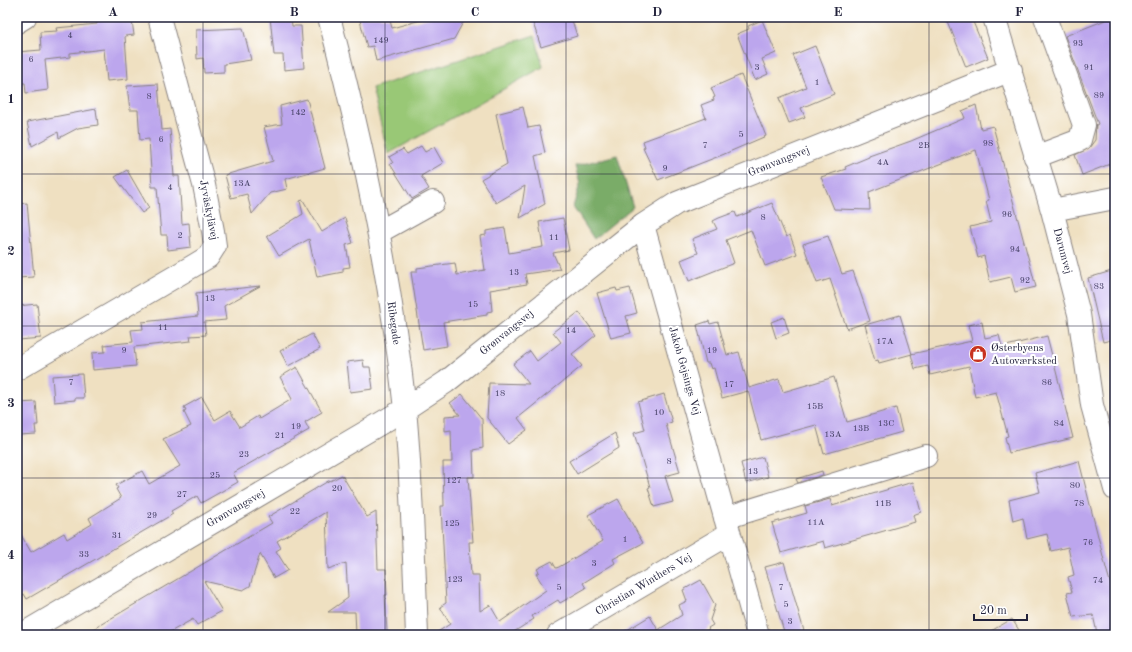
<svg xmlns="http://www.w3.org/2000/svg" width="1132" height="652" font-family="'Old Standard TT',serif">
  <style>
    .green { fill: #99c876; stroke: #5e7558 }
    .forest { fill: #7aac67; stroke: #4e6751 }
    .building { fill: #bca6ed }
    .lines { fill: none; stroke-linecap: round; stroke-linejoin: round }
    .minor-casing { stroke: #88817e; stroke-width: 24 }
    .minor { stroke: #fff; stroke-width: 22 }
    .grid { fill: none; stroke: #22223b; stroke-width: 1; stroke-opacity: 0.55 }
    .labels { text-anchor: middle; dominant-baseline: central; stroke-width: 4; stroke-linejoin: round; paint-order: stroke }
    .number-label { font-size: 9px; fill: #484368 }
    .street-label { font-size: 11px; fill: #22223b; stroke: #fff }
    .poi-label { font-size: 11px; fill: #22223b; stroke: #fff; text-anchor: start }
    .neatline { fill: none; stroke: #22223b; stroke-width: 1.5 }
    .grid-label { font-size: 13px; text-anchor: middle; font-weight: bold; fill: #22223b }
  </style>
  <rect width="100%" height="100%" fill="#fff"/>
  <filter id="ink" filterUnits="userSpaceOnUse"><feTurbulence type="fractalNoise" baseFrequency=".025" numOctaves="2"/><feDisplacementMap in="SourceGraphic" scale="8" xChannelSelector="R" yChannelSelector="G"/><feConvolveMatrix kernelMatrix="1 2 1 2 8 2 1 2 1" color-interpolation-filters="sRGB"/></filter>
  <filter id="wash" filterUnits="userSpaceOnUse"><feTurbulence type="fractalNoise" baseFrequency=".012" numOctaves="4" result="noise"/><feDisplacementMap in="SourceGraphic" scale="16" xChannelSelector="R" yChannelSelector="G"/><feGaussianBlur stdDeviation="0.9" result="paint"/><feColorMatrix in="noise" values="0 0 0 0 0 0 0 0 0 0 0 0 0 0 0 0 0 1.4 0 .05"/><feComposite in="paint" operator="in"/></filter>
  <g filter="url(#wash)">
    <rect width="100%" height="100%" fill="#efe0c1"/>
    <path class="green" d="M535,35L543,67L388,154L372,88Z"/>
    <path class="forest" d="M617,155L633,207L594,239L573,207L580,184L575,166Z"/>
    <g id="blocks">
      <path class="building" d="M96,17H123V22L132,21L134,35L125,36L128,79L107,81L104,49L70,53V57L45,60L48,90L26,93L25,83H20L17,52L41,50L40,32L57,31L56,28L97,24Z
        M270,17H291L292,26H301L304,68L284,70L283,55H274Z
        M359,17H389L392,28L432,17H466L454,39L376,61L373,46L367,47Z
        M531,17H571L577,36L541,47Z
        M946,17H971L988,58L966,67Z
        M1113,17H1115V162L1082,175L1075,155L1089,148L1095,140L1096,125L1098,124L1065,36Z
        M762,20L776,53L762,59L768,74L755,80L737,34L749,29L748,26Z
        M243,28L251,60L224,64V72L204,73L203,58L197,59L196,30Z
        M815,46L834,94L801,108L805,117L789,123L779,98L806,87L793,55Z
        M741,75L766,136L722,155L658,180L643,148L645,147L643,141L706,118L701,105L714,100L713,98L715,97L711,88Z
        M158,84L162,130L170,129L174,176H179L182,224L189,223L191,247L168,250L167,235H161L157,187H152L149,139L140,140L138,110H130L127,86Z
        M307,99L325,168L285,179L287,189L270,193L252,214L247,194L231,198L225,175L273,161L264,127L282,124L280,106Z
        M976,105L981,129L993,126L1036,287L1015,292L1011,277L990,282L984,256L978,258L970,227L991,222L986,201L989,200L976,150L869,192L870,210L834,209L821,177L846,169L845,167L869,157V156L911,141L965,118L962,111Z
        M523,107L528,128L539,126L545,153L535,156L545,204L520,218L525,186L496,203L481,179L507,164L496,114Z
        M96,109L98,125L78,128L59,138L58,132L32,146L27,122Z
        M421,146L425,152L434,147L443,163L421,176L429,189L412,199L390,164L393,163L389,157L403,149L407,154Z
        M127,170L149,208L142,213L115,177Z
        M303,200L322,232L345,218L353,243L346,245L350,267L343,268V272L317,277L309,239L279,256L267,236L303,214L300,201Z
        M27,203L34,277L17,278V204Z
        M772,203L786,237L790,235L797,254L765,266L751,230L726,240L734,263L689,281L681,260L698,253L692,239L717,229L713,221L719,218L735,212L737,217Z
        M563,218L569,250L553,253L560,269L525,274L527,284L490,290L492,311L487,312V315L443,322L447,346L423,350L411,272H417V268L455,263L457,275L485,270L480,236L486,235V231L505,228L509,253L543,247L539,222Z
        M828,236L842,274L853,271L870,321L847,329L830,279L817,283L803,244Z
        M1115,270V339L1103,342L1088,278Z
        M260,286L224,306L226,320L204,322L206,335L190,336L191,341L134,347L136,366L93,370L92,353L105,352L104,345L133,342L131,330L143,329L142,322L198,316L196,293Z
        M616,288L617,291L630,288L637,313L626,316L631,333L611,338L597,293Z
        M37,304L41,338L19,340L17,306Z
        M579,312L596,335L572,354L582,366L518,418L527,430L508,444L487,418L489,383L529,384L513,364L530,351L537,361L561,342L553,332Z
        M900,315L912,354L879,363L878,360L875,361L865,325Z
        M784,317L789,333L776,338L771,322Z
        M709,321L710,324L718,322L727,355L739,352L749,388L779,379L783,392L834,377L847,422L896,408L902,432L824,454L816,425L761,440L748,391L722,398L714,368L711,369L709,363H706L697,325Z
        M982,322L985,338L999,335L1002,347L1047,336L1073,438L1009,453L1005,437L1008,436L996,392L975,397L969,366L930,375L928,366L915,369L911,354L972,341L968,325Z
        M312,334L320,349L288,366L280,351Z
        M363,360L364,367H370L373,389L350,392L347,362Z
        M297,367L322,412L305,422L309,430L233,473L238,482L201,503L197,496L171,511L173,514L27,599L24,594L17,598V528L31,552L64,533L67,539L92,524L89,518L121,498L116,489L118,488L116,485L142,471L149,484L180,466L163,439L191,426L184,412L186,411L184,407L202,397L215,420L230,411L240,427L258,416L259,419L292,399L280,377Z
        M82,374L84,398H75V400L54,402L52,376Z
        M462,394L482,419L483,448L473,450L474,477H468L473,542H469L471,575H479L480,611L490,605L500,622L546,590L536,574L539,572L537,569L552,561L556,568L559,567L603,541L588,515L618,499L643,543L613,559L615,563L583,583L586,588L560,603L558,600L532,616L534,619L509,635H433L450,624L440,607L446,603L441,506H444L443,462H452L451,430L445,431V416L460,415L450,403Z
        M664,394L672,422L666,424L680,472L665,476L673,502L654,507L648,488L650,487L634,433L645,430L638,402Z
        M36,402L38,425H35L36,434L19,435V426H17V403Z
        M615,433L619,448L577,474L569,461Z
        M763,457L768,477L746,483L741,463Z
        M1079,461L1106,568L1111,585L1115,584V635H1103V632L1097,633L1093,615L1073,617L1067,593L1072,592L1068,577L1074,575L1068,547L1051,551L1047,534L1027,539L1023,518L1013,521L1009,500L1040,492L1035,473Z
        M822,471L823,475L798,483L796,479Z
        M342,475L367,517L376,512L378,569H386L387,595H385L387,633L356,634L355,612H328L348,598L346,563L328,569L326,512L277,541L281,548L276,551L288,570L274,578L260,554L250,586L243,590L204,581L222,611L197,625L193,619L165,635H83L272,523L268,517L330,480V481Z
        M913,482L921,512L913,515L915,522L825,548L823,541L781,553L772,523L807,513L805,506L830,499L832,506Z
        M784,562L804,631L792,635H785L765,567Z
        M701,580L715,605L710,620L713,625L708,628L709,629L700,635H619L650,616L658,630L682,615L679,605L687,601L683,590Z
        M1012,619L1022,635H984Z"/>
    </g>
  </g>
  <g filter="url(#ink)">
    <use href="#blocks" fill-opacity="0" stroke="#88817e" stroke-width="1"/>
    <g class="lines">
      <defs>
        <path id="minor" d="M329,17C363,146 391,276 405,409C412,484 414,560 417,635
          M994,17L1052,210L1079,314L1092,405L1115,489
          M17,22L25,17
          M1035,157L1080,140L1084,125L1045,17
          M1052,210L1115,198
          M643,225L758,635
          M379,232L433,202
          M17,369L193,266L208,257L215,246L213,231L204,185L159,17
          M725,518L926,456
          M21,635L405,409L446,382L643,225L677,203L1011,70
          M558,635L729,534"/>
      </defs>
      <use href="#minor" class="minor-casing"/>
      <use href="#minor" class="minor"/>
    </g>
  </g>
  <path class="grid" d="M203,17V635M385,17V635M566,17V635M747,17V635M929,17V635M17,174H1115M17,326H1115M17,478H1115"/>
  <defs>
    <symbol id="shop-disc" viewBox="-11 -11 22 22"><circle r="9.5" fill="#c8321e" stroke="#fff"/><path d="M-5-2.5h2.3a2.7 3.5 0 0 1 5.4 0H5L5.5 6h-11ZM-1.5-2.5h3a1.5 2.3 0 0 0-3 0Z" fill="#fff"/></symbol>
  </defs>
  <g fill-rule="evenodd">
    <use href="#shop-disc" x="968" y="344" width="20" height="20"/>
  </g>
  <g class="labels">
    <g class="number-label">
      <text x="70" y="35">4</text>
      <text x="381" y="40">149</text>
      <text x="1078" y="43">93</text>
      <text x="31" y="59">6</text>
      <text x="757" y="67">3</text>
      <text x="1089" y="67">91</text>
      <text x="817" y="82">1</text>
      <text x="1099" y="95">89</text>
      <text x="149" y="96">8</text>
      <text x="298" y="112">142</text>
      <text x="741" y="134">5</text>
      <text x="161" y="139">6</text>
      <text x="988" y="143">98</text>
      <text x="705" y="145">7</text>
      <text x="924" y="145">2B</text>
      <text x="883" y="162">4A</text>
      <text x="665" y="168">9</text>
      <text x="242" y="183">13A</text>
      <text x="170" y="187">4</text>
      <text x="1007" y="214">96</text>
      <text x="763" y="217">8</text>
      <text x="180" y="235">2</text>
      <text x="554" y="237">11</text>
      <text x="1015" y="249">94</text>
      <text x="514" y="272">13</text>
      <text x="1025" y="280">92</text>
      <text x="1099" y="286">83</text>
      <text x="210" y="298">13</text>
      <text x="473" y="304">15</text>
      <text x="163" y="327">11</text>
      <text x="571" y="330">14</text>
      <text x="885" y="341">17A</text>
      <text x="124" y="350">9</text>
      <text x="712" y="350">19</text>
      <text x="71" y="382">7</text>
      <text x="1047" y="382">86</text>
      <text x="729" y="384">17</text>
      <text x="500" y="393">18</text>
      <text x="815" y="406">15B</text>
      <text x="659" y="412">10</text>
      <text x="886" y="423">13C</text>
      <text x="1059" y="423">84</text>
      <text x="296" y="426">19</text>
      <text x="861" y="428">13B</text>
      <text x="833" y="434">13A</text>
      <text x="280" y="435">21</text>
      <text x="244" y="454">23</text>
      <text x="669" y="461">8</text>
      <text x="753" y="471">13</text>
      <text x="215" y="475">25</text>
      <text x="454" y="480">127</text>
      <text x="1075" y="485">80</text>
      <text x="337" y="488">20</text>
      <text x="182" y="494">27</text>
      <text x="883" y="503">11B</text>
      <text x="1079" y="503">78</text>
      <text x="295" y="511">22</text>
      <text x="152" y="515">29</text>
      <text x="816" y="522">11A</text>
      <text x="452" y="523">125</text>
      <text x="117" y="535">31</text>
      <text x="625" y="539">1</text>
      <text x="1088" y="542">76</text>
      <text x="84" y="554">33</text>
      <text x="594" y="563">3</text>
      <text x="455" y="579">123</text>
      <text x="1098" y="580">74</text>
      <text x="559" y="587">5</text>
      <text x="781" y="587">7</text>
      <text x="786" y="604">5</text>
      <text x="790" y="621">3</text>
    </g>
    <g class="street-label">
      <text transform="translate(779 162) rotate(-22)">Grønvangsvej</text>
      <text transform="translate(208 210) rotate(79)">Jyväskylävej</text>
      <text transform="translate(1062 251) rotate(75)">Darumvej</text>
      <text transform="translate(393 323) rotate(82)">Ribegade</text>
      <text transform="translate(507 333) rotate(-39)">Grønvangsvej</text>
      <text transform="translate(684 371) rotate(74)">Jakob Gejsings Vej</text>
      <text transform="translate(236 509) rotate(-30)">Grønvangsvej</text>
      <text transform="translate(644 585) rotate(-31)">Christian Winthers Vej</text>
    </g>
    <g class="poi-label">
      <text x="991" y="348">Østerbyens<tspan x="991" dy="13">Autoværksted</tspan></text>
    </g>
  </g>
  <rect width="1132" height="652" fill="none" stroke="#fff" stroke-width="44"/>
  <path d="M974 614v6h53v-6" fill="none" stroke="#22223b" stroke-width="2"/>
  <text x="980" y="614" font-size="12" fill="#22223b" stroke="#ffffff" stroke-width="3" paint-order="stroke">20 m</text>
  <rect x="22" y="22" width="1088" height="608" class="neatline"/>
  <g class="grid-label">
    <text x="113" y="16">A</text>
    <text x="294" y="16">B</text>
    <text x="475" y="16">C</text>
    <text x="657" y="16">D</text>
    <text x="838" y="16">E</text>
    <text x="1019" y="16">F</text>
    <text x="11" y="103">1</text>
    <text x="11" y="255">2</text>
    <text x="11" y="407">3</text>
    <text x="11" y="559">4</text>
  </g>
</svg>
